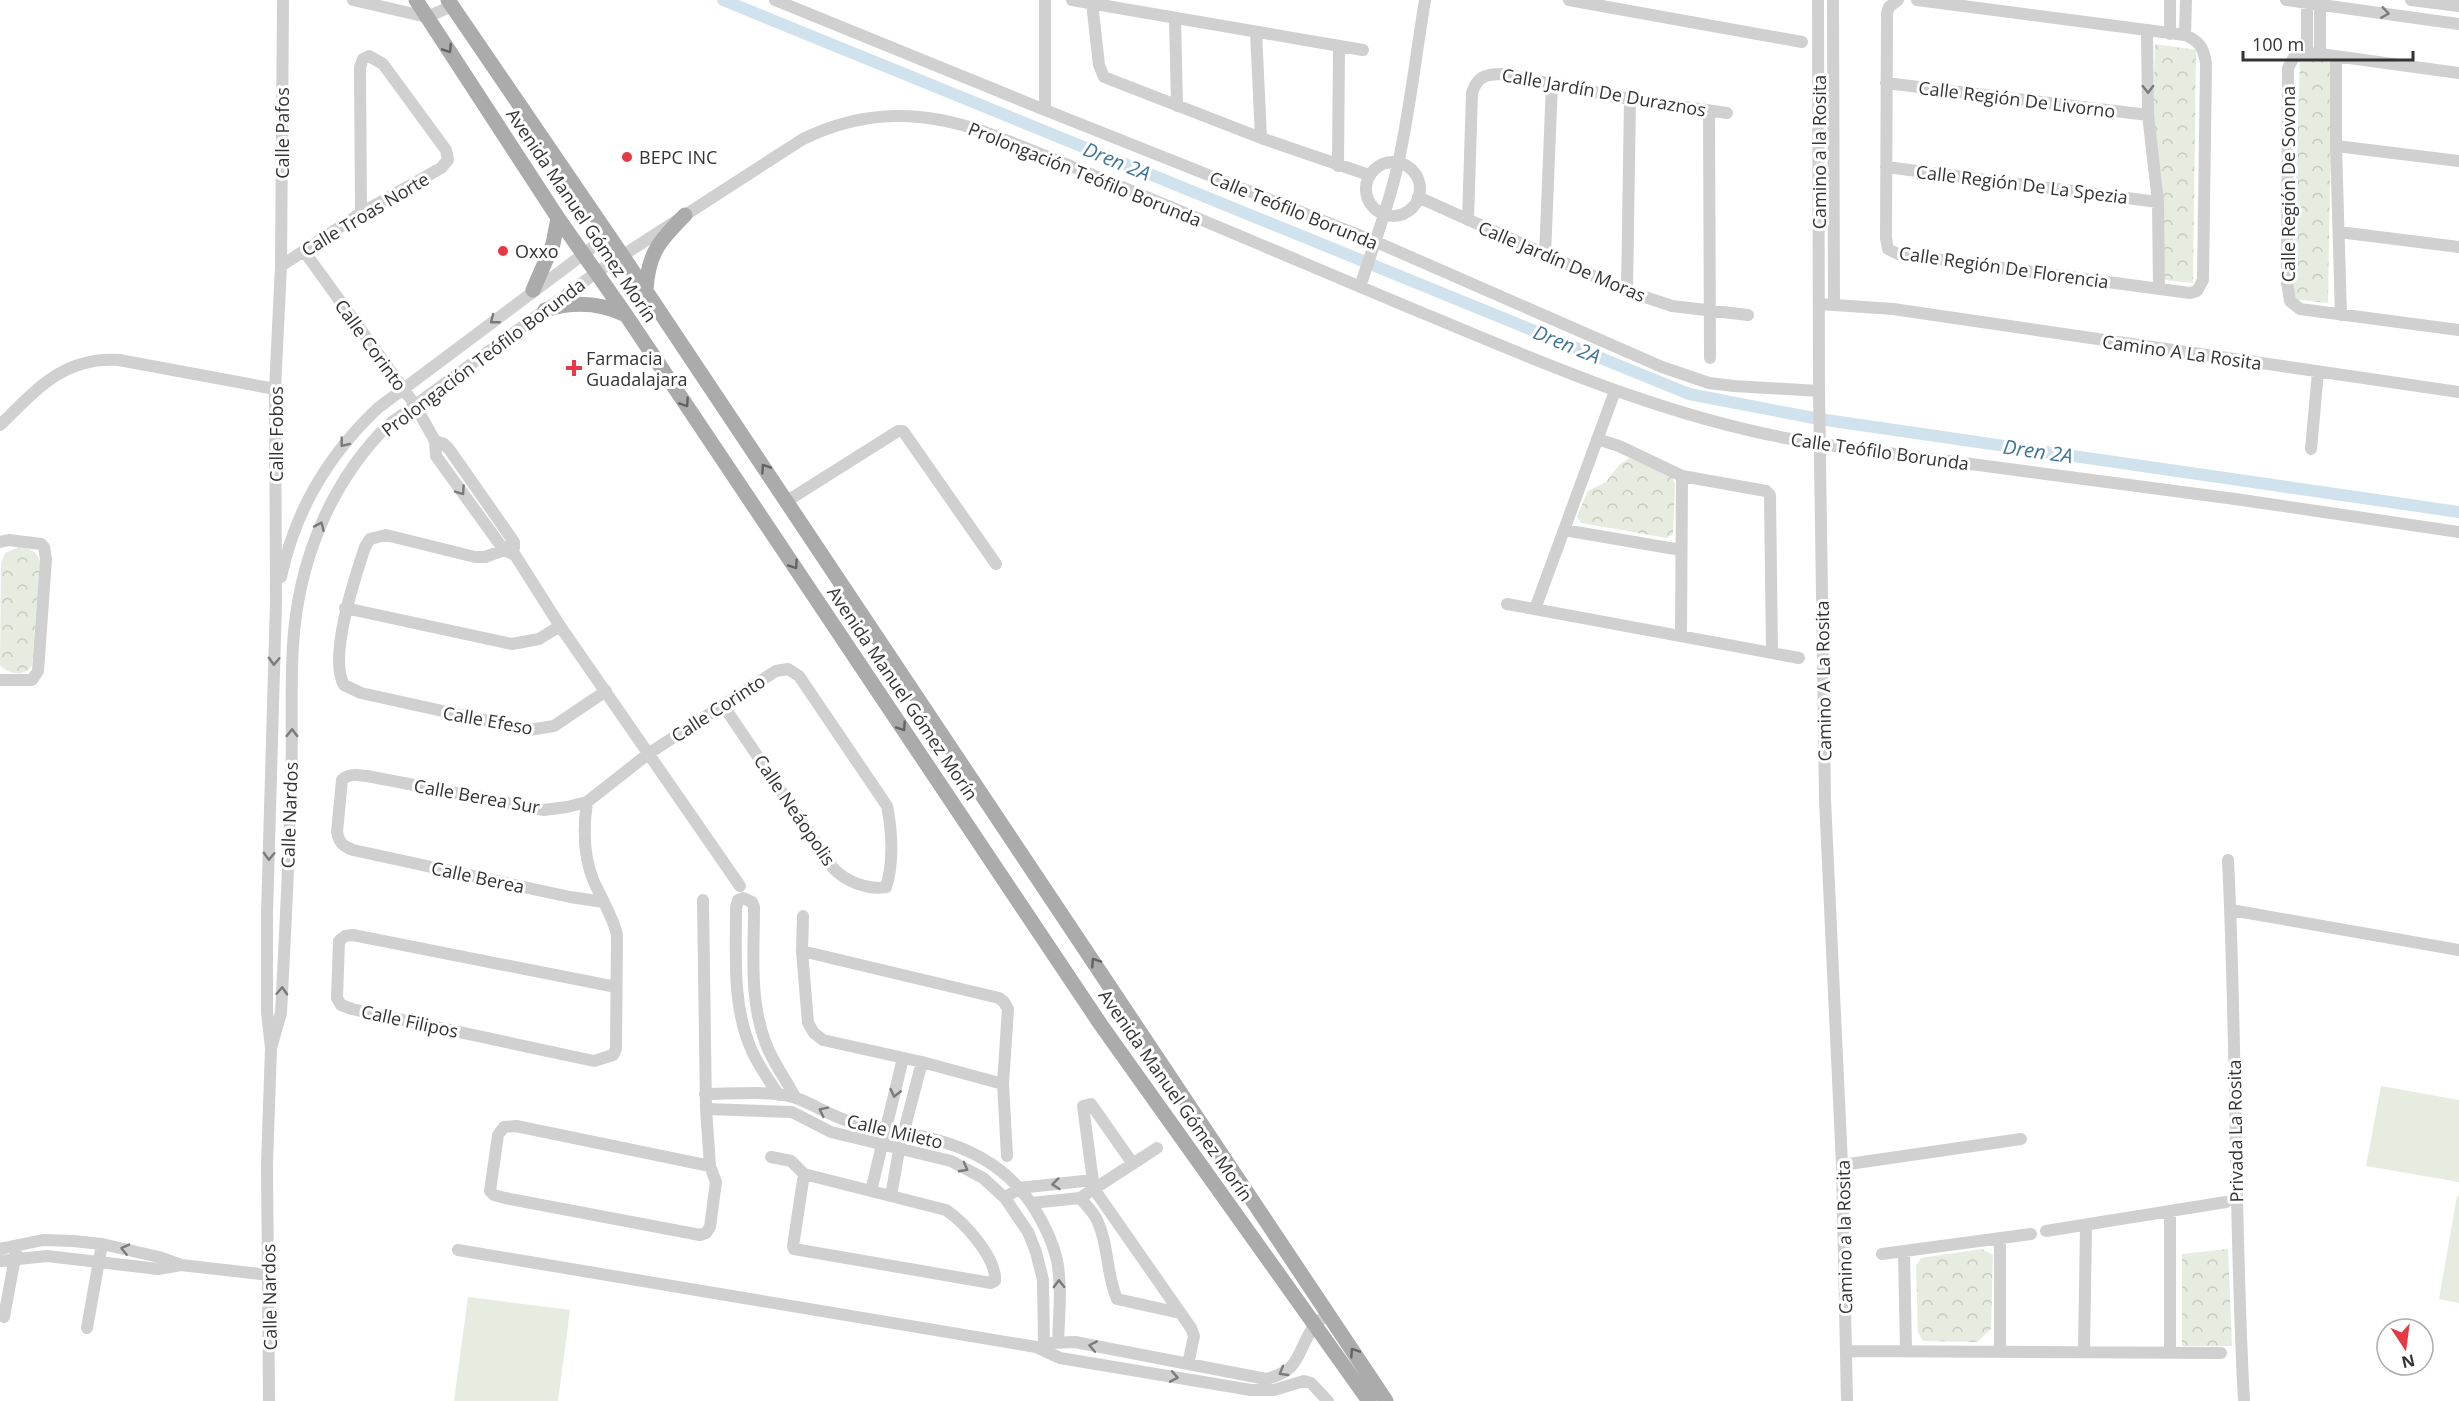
<svg xmlns="http://www.w3.org/2000/svg" width="2459" height="1401" font-family="'Open Sans',sans-serif">
  <style>
    .forest { fill: url(#forest-crowns) }
    .pitch { fill: #e6ecdf }
    .lines { fill: none; stroke-linecap: round; stroke-linejoin: round }
    .canal { stroke: #cfe2ee; stroke-width: 12 }
    .minor { stroke: #d0d0d0; stroke-width: 12 }
    .major { stroke: #ababab; stroke-width: 15 }
    .oneway { stroke: #7a7a7a }
    .oneway2 { stroke: #636363 }
    .poi-dot { fill: #e63946; stroke: #fff; stroke-width: 2 }
    .labels { text-anchor: middle; dominant-baseline: central; stroke-width: 6; stroke-linejoin: round; paint-order: stroke }
    .street-label { font-size: 18px; fill: #333; stroke: #fff }
    .poi-label { font-size: 18px; fill: #333; stroke: #fff; text-anchor: start }
    .water-label { font-size: 20px; font-style: italic; fill: #3f7597; stroke: #fff }
  </style>
  <defs>
    <pattern id="forest-crowns" width="20" height="18" patternUnits="userSpaceOnUse" patternTransform="scale(1.5)"><rect width="20" height="18" fill="#e6ecdf"/><path d="M2 6a3 3 0 1 1 6 0M12 15a3 3 0 1 1 6 0" fill="none" stroke="#c6cbc0"/></pattern>
  </defs>
  <rect width="100%" height="100%" fill="#fff"/>
  <path class="forest" d="M2155,44L2196,50L2193,283L2164,280L2153,115Z
    M2300,59L2332,62L2328,303L2292,299Z
    M1630,458L1672,476L1675,484L1673,534L1667,538L1581,523L1577,516L1588,491L1606,482L1619,465Z
    M19,547C30,549 37,550 40,562L32,665C26,677 8,675 0,665L1,563L5,553Z
    M1982,1249L1993,1255L1991,1329L1977,1342L1923,1341L1918,1332L1916,1266L1921,1258Z
    M2228,1249L2232,1346H2182V1254Z"/>
  <path class="pitch" d="M2381,1086L2459,1100V1182L2366,1166Z
    M2457,1196H2459V1303L2439,1299Z
    M468,1297L570,1310L558,1401H454Z"/>
  <g class="lines">
    <path class="canal" d="M723,0L1689,394L1819,419L2459,512"/>
    <path class="minor" d="M353,0L427,17L452,6
      M775,0L1045,110L1374,241L1662,367L1709,383L1734,386L1819,391
      M1072,0L1363,50
      M1569,0L1802,42
      M1818,0L1819,391L1825,799L1842,1165L1847,1401
      M1833,0L1834,304
      M1898,0L1889,7L1887,13L1886,238L1888,249L1898,254L2190,293L2197,291L2203,280L2206,64C2204,49 2200,41 2185,35L1917,0
      M2170,0V34
      M2286,0L2459,24
      M2320,0V54
      M2411,0L2459,6
      M1092,3L1099,65L1104,77L1261,138L1369,175
      M1175,18L1177,106
      M2147,31L2148,115L2158,202L2159,289
      M1256,32L1261,138
      M2185,35L2186,0
      M2307,53V0
      M2336,56V146L2341,315
      M2459,73L2320,54L2307,53L2294,57L2288,68L2287,283L2290,301L2300,309L2459,330
      M1886,83L2148,115
      M1045,110V0
      M1709,111L1710,358
      M2336,146L2459,161
      M1366 189a27 27 0 1 1 54 0a27 27 0 1 1-54 0Z
      M1338,166L1339,46
      M1886,167L2158,202
      M1418,197L1627,291L1672,306L1748,315
      M1468,220L1472,93C1477,77 1485,74 1502,74L1630,99L1727,113
      M2339,232L2459,247
      M304,251L415,405L435,441L436,456L504,550L515,555L560,626L740,886
      M1545,256L1552,83
      M281,266L361,213L441,168L448,160L446,150L383,64L369,56L363,59L360,67L361,213
      M1360,287C1373,246 1389,206 1398,164C1410,110 1416,54 1425,0
      M1627,291L1630,99
      M1820,304L1893,309L2459,392
      M0,425C36,390 64,356 119,360L275,389
      M1597,439L1619,446L1682,476L1766,491L1770,495L1772,653
      M435,441L444,444L449,449L514,542V548
      M2311,449L2318,372
      M787,501L898,431H903L996,564
      M1564,530L1681,550
      M0,542L9,540L41,544L44,547L46,559L38,671L32,680H0
      M514,542L504,550L485,557H475L386,535L370,539L365,547C355,577 328,657 344,685L361,693L529,730L554,726L606,691
      M281,577C295,511 329,454 378,408L609,235
      M1507,604L1799,658
      M345,608L512,644L539,639L560,626
      M1535,609L1615,391
      M1681,636L1682,476
      M587,802C583,829 583,856 594,882C602,899 612,916 617,934L616,1049L613,1055L594,1061L352,1009L341,1005L337,998L339,941L345,936L353,935L616,987
      M2228,860C2237,1040 2234,1221 2244,1401
      M703,900L706,1109L710,1166L716,1182L710,1227L706,1233L700,1235L505,1198L494,1195L490,1191L498,1135L504,1127L516,1126L710,1166
      M604,902L570,897L353,850C343,846 339,843 337,832L342,780C349,773 358,775 367,776L544,810L567,807L587,802L648,754L723,705L776,671L788,669L799,676L887,806C892,830 894,863 886,887C868,890 846,882 833,868L723,705
      M2231,910L2459,950
      M803,916L802,951L808,1023L814,1033L823,1040L922,1062L1003,1084
      M802,951L999,998L1004,1002L1008,1009L1003,1084L1007,1156
      M271,1048L281,1013C285,937 289,862 291,786C293,739 290,692 293,645C298,563 329,484 388,425L597,272L803,139C865,109 922,110 985,132C1133,189 1279,253 1425,314C1554,368 1681,423 1820,444L2235,499L2459,532
      M705,1094C729,1094 776,1090 796,1098C816,1105 833,1118 855,1123C927,1138 993,1141 1036,1211C1045,1226 1053,1243 1057,1260C1062,1287 1059,1315 1058,1342
      M779,1095C769,1081 759,1066 752,1051C732,1007 736,956 736,908L738,900L743,898L752,902L754,907C754,954 749,1000 766,1044C773,1063 786,1079 795,1097
      M706,1109L792,1112L831,1132L951,1161L983,1178L1005,1198L1028,1232L1036,1252L1043,1280L1044,1345
      M771,1157L791,1161L804,1174L946,1210C964,1222 997,1258 995,1281L991,1283L794,1249L793,1246L804,1174
      M1133,1164L1091,1104L1083,1106L1094,1189L1191,1328L1194,1336L1188,1364
      M1842,1165L2021,1139
      M871,1191L903,1058
      M891,1196L899,1150L922,1062
      M1005,1198L1019,1188L1093,1180
      M1080,1198C1086,1205 1093,1212 1097,1220C1109,1245 1106,1274 1117,1299L1180,1313
      M1031,1203L1080,1198L1157,1148
      M2046,1231L2226,1202
      M0,1249L43,1240L73,1241L102,1244L159,1257L181,1265L269,1275
      M458,1250L1036,1347L1060,1358L1251,1390H1274L1304,1381L1311,1383L1328,1401
      M1904,1252L1906,1350
      M1882,1254L2031,1234
      M0,1261L47,1256L158,1269L181,1265
      M4,1317L16,1252
      M87,1328L102,1244
      M1052,1343L1075,1342L1266,1379C1302,1370 1296,1352 1314,1326C1317,1321 1324,1318 1329,1314
      M1846,1351L2221,1353
      M2000,1351V1238
      M2084,1352L2086,1225
      M2170,1353V1211
      M269,1401L267,1164L271,1048L267,1012V914L276,602L275,389L281,266L283,0"/>
    <path class="major" d="M416,0L558,218L626,315L1101,1025L1369,1401
      M448,0L622,255L1386,1401
      M533,290L553,244L558,218
      M646,290C648,253 660,240 685,215
      M545,310C573,301 599,302 626,315"/>
  </g>
  <defs><path id="oneway-chevron" d="M-2-3.5L2.5 0L-2 3.5" fill="none" stroke-width="1.6" stroke-linecap="round" stroke-linejoin="round" transform="scale(1.5)"/></defs>
  <g class="oneway">
    <use href="#oneway-chevron" transform="translate(2385 13) rotate(8)"/>
    <use href="#oneway-chevron" transform="translate(2148 89) rotate(89)"/>
    <use href="#oneway-chevron" transform="translate(494 320) rotate(142)"/>
    <use href="#oneway-chevron" transform="translate(344 443) rotate(128)"/>
    <use href="#oneway-chevron" transform="translate(461 491) rotate(55)"/>
    <use href="#oneway-chevron" transform="translate(320 526) rotate(-66)"/>
    <use href="#oneway-chevron" transform="translate(274 661) rotate(92)"/>
    <use href="#oneway-chevron" transform="translate(292 733) rotate(-89)"/>
    <use href="#oneway-chevron" transform="translate(269 856) rotate(92)"/>
    <use href="#oneway-chevron" transform="translate(282 991) rotate(-87)"/>
    <use href="#oneway-chevron" transform="translate(895 1093) rotate(103)"/>
    <use href="#oneway-chevron" transform="translate(823 1111) rotate(-154)"/>
    <use href="#oneway-chevron" transform="translate(964 1168) rotate(28)"/>
    <use href="#oneway-chevron" transform="translate(1056 1184) rotate(174)"/>
    <use href="#oneway-chevron" transform="translate(125 1249) rotate(-167)"/>
    <use href="#oneway-chevron" transform="translate(1059 1284) rotate(-91)"/>
    <use href="#oneway-chevron" transform="translate(1093 1346) rotate(-169)"/>
    <use href="#oneway-chevron" transform="translate(1283 1372) rotate(150)"/>
    <use href="#oneway-chevron" transform="translate(1174 1377) rotate(10)"/>
  </g>
  <g class="oneway2">
    <use href="#oneway-chevron" transform="translate(448 49) rotate(57)"/>
    <use href="#oneway-chevron" transform="translate(685 403) rotate(56)"/>
    <use href="#oneway-chevron" transform="translate(765 468) rotate(-124)"/>
    <use href="#oneway-chevron" transform="translate(794 565) rotate(56)"/>
    <use href="#oneway-chevron" transform="translate(902 727) rotate(56)"/>
    <use href="#oneway-chevron" transform="translate(1095 962) rotate(-123)"/>
    <use href="#oneway-chevron" transform="translate(1354 1352) rotate(-124)"/>
  </g>
  <g class="poi-dot">
    <circle cx="627" cy="157" r="6"/>
    <circle cx="503" cy="251" r="6"/>
    <path d="M571 359h6v6h6v6h-6v6h-6v-6h-6v-6h6z"/>
  </g>
  <g class="labels">
    <g class="street-label">
      <text transform="translate(1604 92) rotate(10)">Calle Jardín De Duraznos</text>
      <text transform="translate(2017 99) rotate(7)">Calle Región De Livorno</text>
      <text transform="translate(282 133) rotate(-90)">Calle Pafos</text>
      <text transform="translate(1819 152) rotate(-90)">Camino a la Rosita</text>
      <text transform="translate(1085 174) rotate(22)">Prolongación Teófilo Borunda</text>
      <text transform="translate(2022 184) rotate(7)">Calle Región De La Spezia</text>
      <text transform="translate(2288 184) rotate(-90)">Calle Región De Sovona</text>
      <text transform="translate(1294 210) rotate(22)">Calle Teófilo Borunda</text>
      <text transform="translate(365 214) rotate(-31)">Calle Troas Norte</text>
      <text transform="translate(582 215) rotate(56)">Avenida Manuel Gómez Morín</text>
      <text transform="translate(1562 261) rotate(23)">Calle Jardín De Moras</text>
      <text transform="translate(2004 267) rotate(8)">Calle Región De Florencia</text>
      <text transform="translate(371 345) rotate(54)">Calle Corinto</text>
      <text transform="translate(2182 352) rotate(8)">Camino A La Rosita</text>
      <text transform="translate(483 357) rotate(-37)">Prolongación Teófilo Borunda</text>
      <text transform="translate(276 434) rotate(-90)">Calle Fobos</text>
      <text transform="translate(1880 451) rotate(8)">Calle Teófilo Borunda</text>
      <text transform="translate(1823 681) rotate(-91)">Camino A La Rosita</text>
      <text transform="translate(903 693) rotate(56)">Avenida Manuel Gómez Morín</text>
      <text transform="translate(718 708) rotate(-33)">Calle Corinto</text>
      <text transform="translate(488 720) rotate(10)">Calle Efeso</text>
      <text transform="translate(477 796) rotate(10)">Calle Berea Sur</text>
      <text transform="translate(795 810) rotate(56)">Calle Neáopolis</text>
      <text transform="translate(289 815) rotate(-88)">Calle Nardos</text>
      <text transform="translate(478 877) rotate(12)">Calle Berea</text>
      <text transform="translate(410 1021) rotate(12)">Calle Filipos</text>
      <text transform="translate(1176 1095) rotate(55)">Avenida Manuel Gómez Morín</text>
      <text transform="translate(895 1131) rotate(13)">Calle Mileto</text>
      <text transform="translate(2235 1131) rotate(-91)">Privada La Rosita</text>
      <text transform="translate(1844 1237) rotate(-91)">Camino a la Rosita</text>
      <text transform="translate(269 1297) rotate(-91)">Calle Nardos</text>
    </g>
    <g class="poi-label">
      <text x="639" y="157">BEPC INC</text>
      <text x="515" y="251">Oxxo</text>
      <text x="586" y="358">Farmacia<tspan x="586" dy="21">Guadalajara</tspan></text>
    </g>
    <g class="water-label">
      <text transform="translate(1117 161) rotate(22)">Dren 2A</text>
      <text transform="translate(1567 344) rotate(22)">Dren 2A</text>
      <text transform="translate(2038 451) rotate(8)">Dren 2A</text>
    </g>
  </g>
  <g transform="translate(2405 1347) rotate(167)"><circle r="28" fill="#ffffff" stroke="#adadad" stroke-width="1.5"/>
  <path d="M0-4.5L10 22L0 15L-10 22Z" fill="#e63946"/>
  <text y="-9" font-size="16" font-weight="bold" text-anchor="middle" fill="#333333">N</text>
  </g>
  <path d="M2243 51v9h170v-9" fill="none" stroke="#333333" stroke-width="3"/>
  <text x="2252" y="51" font-size="18" fill="#333333" stroke="#ffffff" stroke-width="4.5" paint-order="stroke">100 m</text>
</svg>
